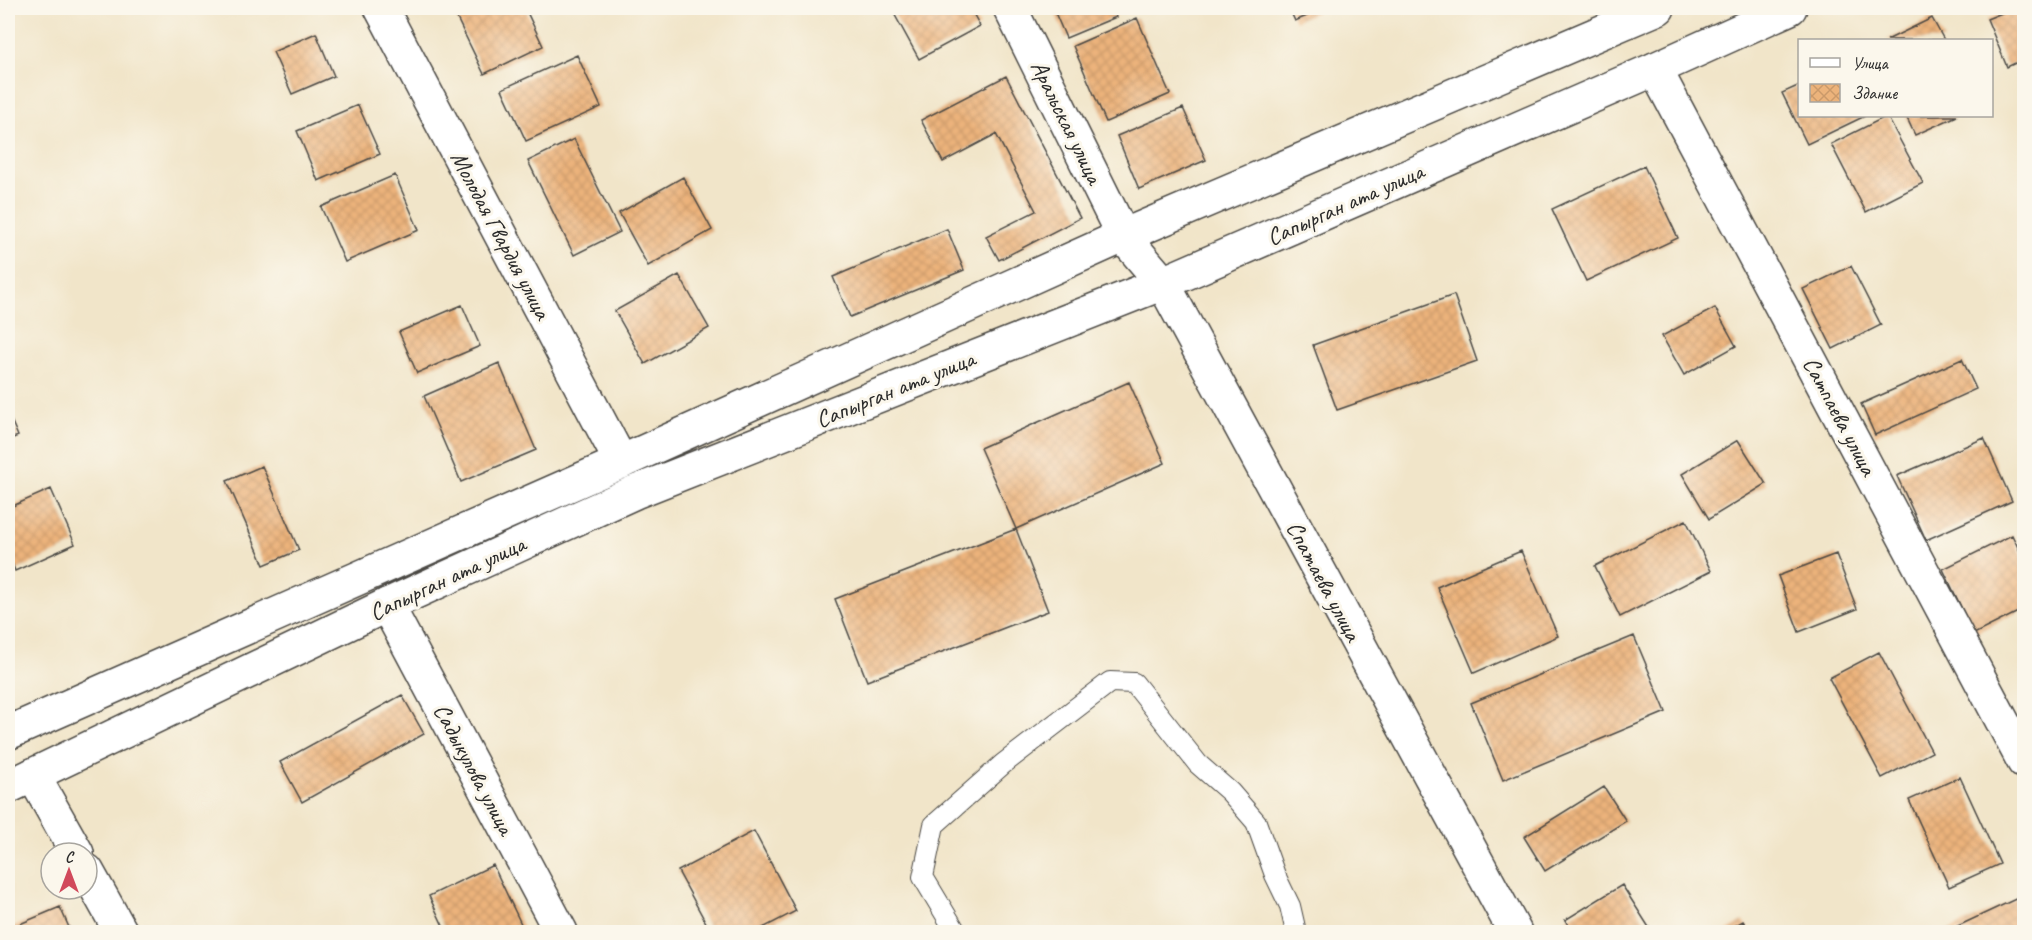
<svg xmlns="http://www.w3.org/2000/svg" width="2032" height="940" font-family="Caveat,sans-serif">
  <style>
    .building { fill: url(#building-cross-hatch) }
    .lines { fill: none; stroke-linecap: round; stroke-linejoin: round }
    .service-casing { stroke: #494743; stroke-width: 22 }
    .minor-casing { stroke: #494743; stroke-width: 36 }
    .primary-casing { stroke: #494743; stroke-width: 36 }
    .service { stroke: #fff; stroke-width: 20 }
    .minor { stroke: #fff; stroke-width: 33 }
    .primary { stroke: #fff; stroke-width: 33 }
    .labels { text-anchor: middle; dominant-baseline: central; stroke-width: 6; stroke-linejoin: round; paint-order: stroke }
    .street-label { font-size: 24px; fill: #2b2b2b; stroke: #fbf7ec }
  </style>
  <defs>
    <pattern id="building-cross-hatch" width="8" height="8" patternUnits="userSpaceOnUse" patternTransform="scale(1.5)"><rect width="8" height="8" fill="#ecb37b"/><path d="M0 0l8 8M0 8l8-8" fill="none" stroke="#cb9a6a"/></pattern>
  </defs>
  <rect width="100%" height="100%" fill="#fbf7ec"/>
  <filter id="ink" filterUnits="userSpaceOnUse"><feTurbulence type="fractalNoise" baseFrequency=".0167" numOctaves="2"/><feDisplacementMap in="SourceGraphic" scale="12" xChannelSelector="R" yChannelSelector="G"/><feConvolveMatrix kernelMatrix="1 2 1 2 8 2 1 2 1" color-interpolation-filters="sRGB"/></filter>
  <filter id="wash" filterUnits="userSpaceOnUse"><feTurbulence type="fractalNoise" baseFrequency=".008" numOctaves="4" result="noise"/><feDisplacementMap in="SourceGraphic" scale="24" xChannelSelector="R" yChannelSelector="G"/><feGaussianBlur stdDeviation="1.35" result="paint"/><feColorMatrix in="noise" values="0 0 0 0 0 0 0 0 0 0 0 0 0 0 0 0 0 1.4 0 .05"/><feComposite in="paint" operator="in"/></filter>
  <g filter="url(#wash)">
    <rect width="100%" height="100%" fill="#f1e5c9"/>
    <g id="blocks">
      <path class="building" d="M452,8H525L543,46L484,74Z
        M891,8H970L980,26L919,59Z
        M1053,8H1112L1116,17L1066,38Z
        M1289,8H1326L1295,21Z
        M2014,8H2024V59L2007,67L1987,19Z
        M1137,18L1170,94L1106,122L1073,46Z
        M1932,18L1944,40H1887Z
        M316,33L334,76L292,94L273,52Z
        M577,55L601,107L526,141L502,89Z
        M1006,76L1080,218L999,260L986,236L1036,211L996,134L943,162L921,120Z
        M1800,85V116H1865L1807,144L1782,93Z
        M358,105L380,154L318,181L297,131Z
        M1183,108L1206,160L1139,189L1117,136Z
        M1887,116L1923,183L1866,212L1831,144Z
        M1906,116H1957L1915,135Z
        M574,139L620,232L574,255L528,161Z
        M1644,166L1678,238L1586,281L1552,209Z
        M395,175L419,230L345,262L321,207Z
        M683,177L712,230L648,266L619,213Z
        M947,229L964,270L850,317L833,277Z
        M1851,266L1881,325L1833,349L1803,289Z
        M679,275L709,328L645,364L615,311Z
        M1454,295L1477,361L1337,410L1313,345Z
        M462,305L480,346L417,373L399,332Z
        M1715,308L1736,346L1684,375L1662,336Z
        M1962,359L1976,389L1875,435L1861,404Z
        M499,363L536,450L461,482L424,396Z
        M1129,382L1165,463L1016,529L1048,611L867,681L835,599L1016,529L980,448Z
        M8,413L18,436L8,440Z
        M1984,438L2012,501L1926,540L1897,476Z
        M1738,440L1766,484L1709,519L1682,474Z
        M262,466L299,550L264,565L227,481Z
        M51,489L75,544L15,571L8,553V508Z
        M1686,520L1711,571L1620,617L1595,566Z
        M2012,535L2024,560V609L1974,634L1943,569Z
        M1521,551L1558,636L1474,673L1437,587Z
        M1836,554L1857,609L1799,632L1778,576Z
        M1634,636L1666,712L1503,780L1471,703Z
        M1879,652L1932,752L1882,778L1829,678Z
        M402,695L424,734L302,802L280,762Z
        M1960,777L2000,864L1949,887L1909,800Z
        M1604,787L1626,821L1545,871L1524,837Z
        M754,831L796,911L755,932H711L678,871Z
        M493,865L523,928L513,932H446L429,896Z
        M1622,885L1652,932H1572L1565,920Z
        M2022,896L2024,902V932H1945Z
        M60,907L71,932H8V929Z
        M1743,921L1750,932H1724Z"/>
    </g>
  </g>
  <g filter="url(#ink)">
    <use href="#blocks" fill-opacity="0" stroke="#494743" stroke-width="1.5"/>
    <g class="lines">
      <defs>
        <path id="service" d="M956,932L923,877L934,825L1003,764L1110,682L1134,683L1198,764L1230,792L1256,822L1275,875L1290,906L1296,932"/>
        <path id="minor" d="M381,8L621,462
          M1010,8L1123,236L1163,283L1515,932
          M1655,69L2024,762
          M387,605L561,932
          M33,775L77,853
          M87,871L121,932"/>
        <path id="primary" d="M8,733L621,462L1123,236L1658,8
          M8,787L387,605L635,492L1163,283L1655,69L1790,8"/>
      </defs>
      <use href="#service" class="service-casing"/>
      <use href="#minor" class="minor-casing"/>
      <use href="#primary" class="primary-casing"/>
      <use href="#service" class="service"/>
      <use href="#minor" class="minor"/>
      <use href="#primary" class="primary"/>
    </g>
  </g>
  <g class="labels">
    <g class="street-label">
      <text transform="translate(1067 122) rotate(64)">Аральская улица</text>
      <text transform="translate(1345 204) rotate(-24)">Сапырган ата улица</text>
      <text transform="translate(501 235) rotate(62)">Молодая Гвардия улица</text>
      <text transform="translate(895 389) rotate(-22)">Сапырган ата улица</text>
      <text transform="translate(1840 416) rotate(62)">Сатпаева улица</text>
      <text transform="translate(447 578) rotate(-25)">Сапырган ата улица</text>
      <text transform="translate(1324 581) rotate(62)">Спатаева улица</text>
      <text transform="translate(474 769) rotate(62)">Садыкулова улица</text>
    </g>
  </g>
  <rect width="2032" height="940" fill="none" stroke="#fbf7ec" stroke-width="30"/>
  <rect x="1798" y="39" width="195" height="78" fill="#fbf7ec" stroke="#a8a59f" stroke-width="1.5"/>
  <rect x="1810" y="58" width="30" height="9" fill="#ffffff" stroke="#a8a59f" stroke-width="1.5"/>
  <text x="1852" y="69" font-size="18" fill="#2b2b2b">Улица</text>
  <rect x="1810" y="84" width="30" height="18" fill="url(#building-cross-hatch)" stroke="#a8a59f" stroke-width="1.5"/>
  <text x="1852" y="99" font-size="18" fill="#2b2b2b">Здание</text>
  <g transform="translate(69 871)"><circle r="28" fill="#fbf7ec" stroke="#a8a59f" stroke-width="1.5"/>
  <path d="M0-4.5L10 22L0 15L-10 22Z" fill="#d1495b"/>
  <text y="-9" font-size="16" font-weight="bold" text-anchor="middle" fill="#2b2b2b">С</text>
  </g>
</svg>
